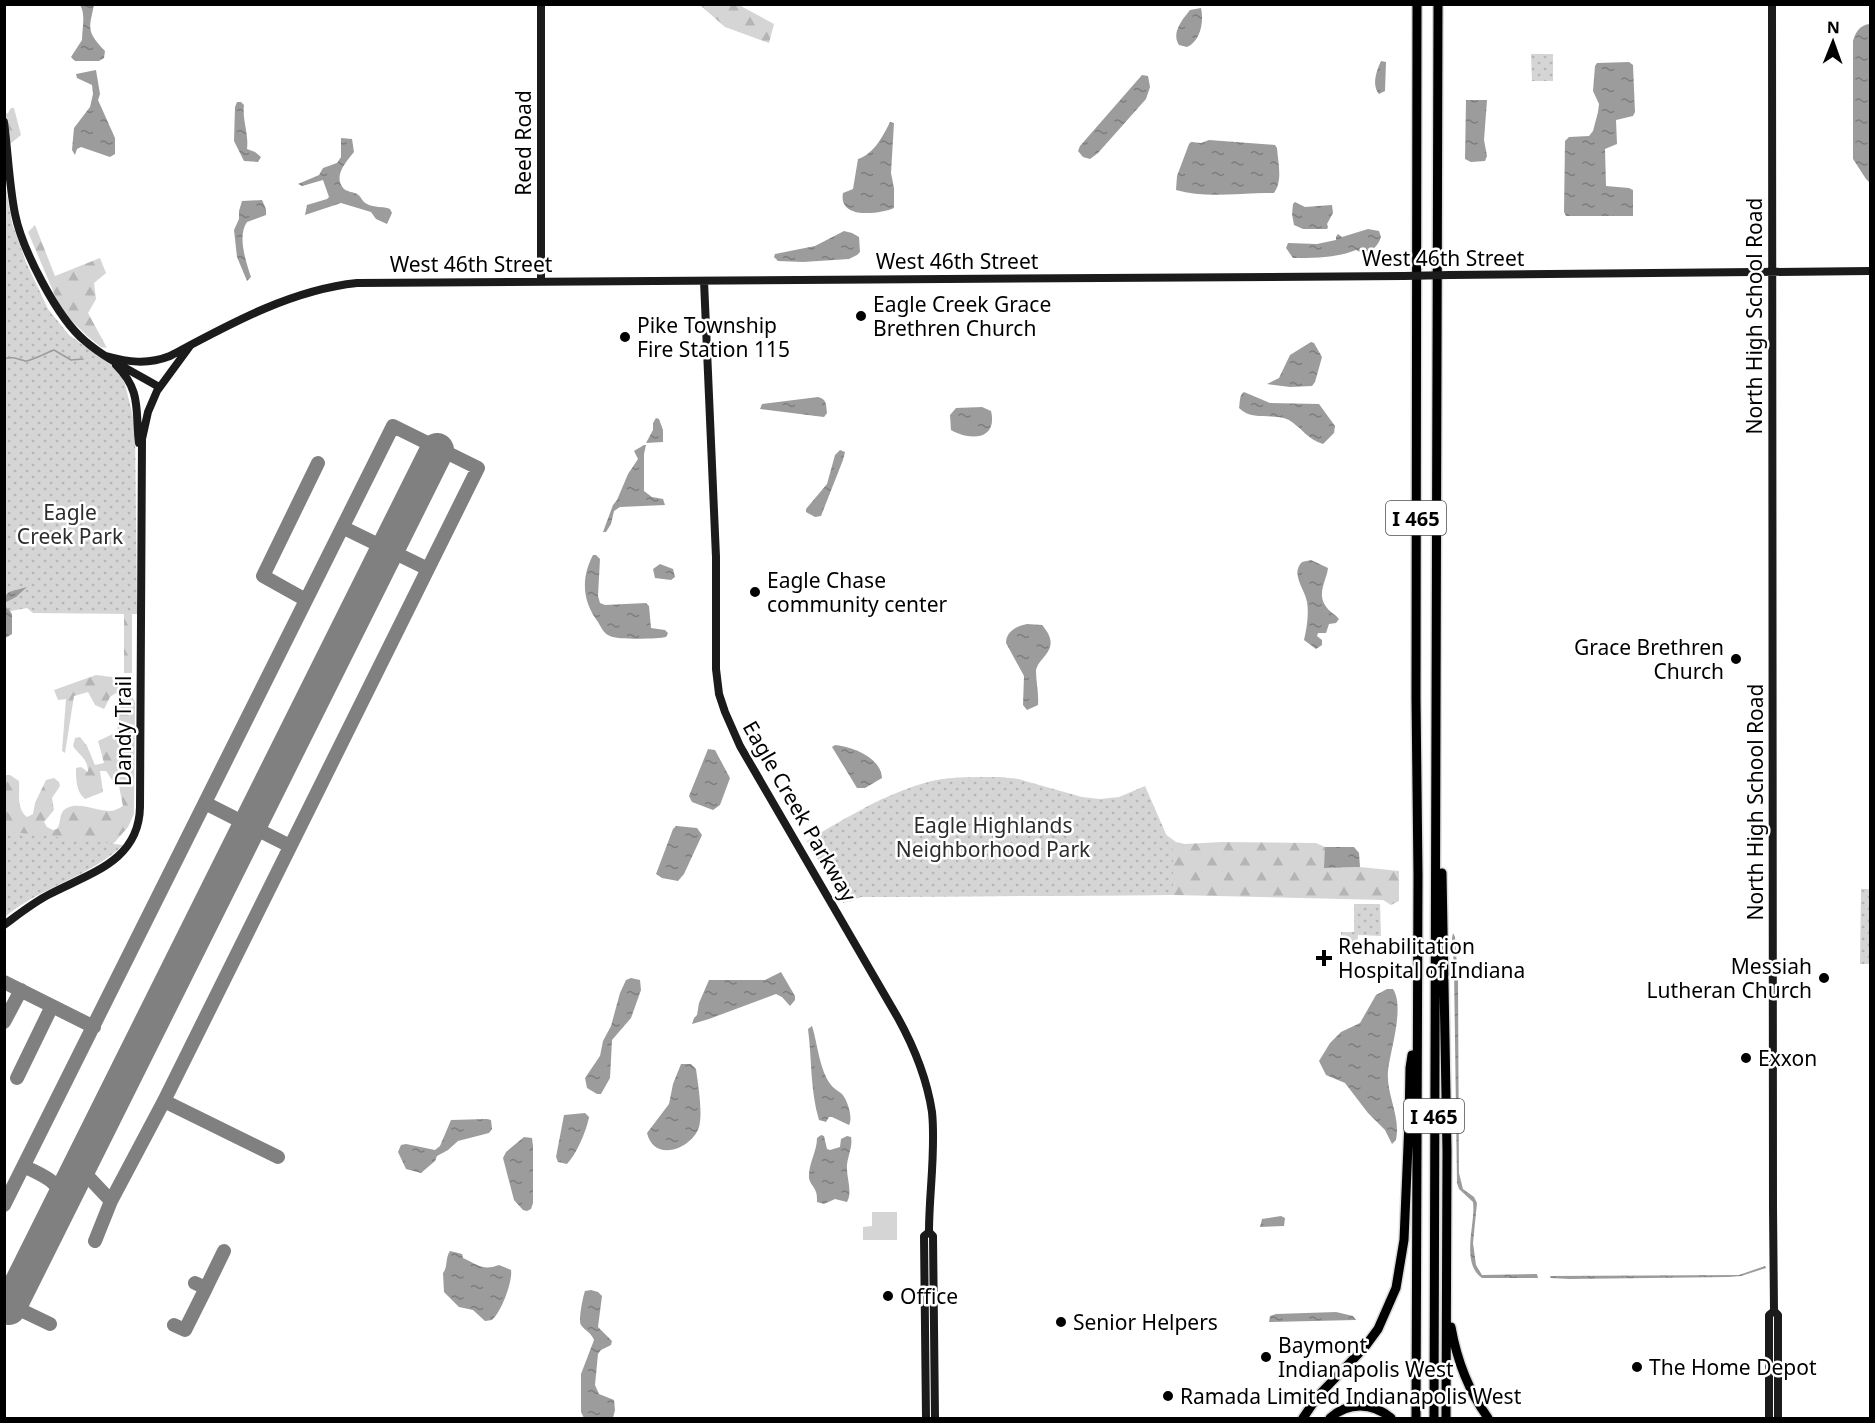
<svg xmlns="http://www.w3.org/2000/svg" width="1875" height="1423" font-family="'Noto Sans',sans-serif">
  <style>
    .forest { fill: url(#forest-firs) }
    .park { fill: url(#park-dots) }
    .garden { fill: #d5d5d5 }
    .water { fill: url(#water-ripples) }
    .lines { fill: none; stroke-linecap: round; stroke-linejoin: round }
    .stream { stroke: #9c9c9c; stroke-width: 1.5 }
    .taxiway { stroke: #808080; stroke-width: 14 }
    .runway { stroke: #808080; stroke-width: 34 }
    .highway-casing { stroke: #dbdbdb; stroke-width: 12 }
    .secondary { stroke: #1b1b1b; stroke-width: 8 }
    .highway { stroke: #000; stroke-width: 9 }
    .secondary-bridge { stroke: #1b1b1b; stroke-width: 8 }
    .poi-dot { fill: #000; stroke: #fff; stroke-width: 2 }
    .labels { text-anchor: middle; dominant-baseline: central; stroke-width: 5; stroke-linejoin: round; paint-order: stroke }
    .shield { fill: #fff; stroke: #4c4c4c; stroke-width: 1.5 }
    .shield-label { font-size: 20px; font-weight: bold; fill: #000 }
    .street-label { font-size: 21px; fill: #000; stroke: #fff }
    .poi-label { font-size: 21px; fill: #000; stroke: #fff; text-anchor: start }
    .park-label { font-size: 21px; fill: #2c2c2c; stroke: #fff }
  </style>
  <defs>
    <pattern id="forest-firs" width="22" height="20" patternUnits="userSpaceOnUse" patternTransform="scale(1.5)"><rect width="22" height="20" fill="#d5d5d5"/><path d="M5 1l3.5 6h-7zM16 11l3.5 6h-7z" fill="#b5b5b5"/></pattern>
    <pattern id="park-dots" width="8" height="8" patternUnits="userSpaceOnUse" patternTransform="scale(1.5)"><rect width="8" height="8" fill="#d5d5d5"/><path d="M2 2h.1M6 6h.1" fill="none" stroke="#b5b5b5" stroke-width="1.8" stroke-linecap="round"/></pattern>
    <pattern id="water-ripples" width="26" height="14" patternUnits="userSpaceOnUse" patternTransform="scale(1.5)"><rect width="26" height="14" fill="#9c9c9c"/><path d="M2 4q2-2 4 0t4 0M15 11q2-2 4 0t4 0" fill="none" stroke="#7d7d7d"/></pattern>
  </defs>
  <rect width="100%" height="100%" fill="#fff"/>
  <path class="forest" d="M700,5H739L774,24L769,43L725,27Z
    M11,108H14L15,112L21,135L5,148V114L8,113Z
    M35,225L55,276L100,258L106,273L94,283L96,299L88,313L107,348L101,347L87,336L68,317L59,305L28,232Z
    M124,613L132,614V673H124Z
    M96,675L120,678L128,689L135,702L134,814L128,827L108,850L5,899L4,775H10L19,781C20,793 16,809 27,817L33,814L35,803L46,780L54,778L59,782L60,786L52,798L54,810L44,822L47,827L53,830L57,829C61,824 59,816 63,811C74,799 96,811 110,811C115,811 119,808 123,806L119,786L112,780L106,771H100L103,792L85,799C76,792 76,779 76,768L81,767L88,772C88,759 80,756 73,746L75,738L80,737L87,746L95,765L104,763L98,741L117,732L121,702L116,693L110,697L104,709L95,705L88,692L74,696L65,753L62,751L66,699L58,700L54,690Z
    M997,777L1018,779L1161,831L1176,842L1185,844L1222,842L1316,843L1325,847V868L1360,867L1399,871V901L1391,905L1383,900L1173,895L861,897L849,902L864,808C892,794 923,780 954,778C968,777 983,777 997,777Z"/>
  <path class="park" d="M1531,54H1553V81H1532Z
    M4,177L12,223L26,262L48,309L69,335L110,364L121,376L125,384L135,425L137,614L33,613L27,608L11,611L12,634L5,638Z
    M997,777L1018,779L1082,797L1100,799L1119,797L1145,786L1173,850V895L861,897L843,903L807,841C847,817 887,793 932,781C953,776 976,778 997,777Z
    M5,831L123,845C90,877 40,887 5,917Z
    M1861,889H1870V964H1860Z
    M1354,904H1380L1381,936L1358,935L1357,947H1348L1345,941H1341V932H1354Z"/>
  <path class="garden" d="M872,1212H897V1240H863V1227L872,1226Z"/>
  <path class="water" d="M80,5H94C89,29 86,31 105,51L104,58L99,61H75L71,57L82,40C82,29 86,14 80,5Z
    M1201,8C1204,21 1201,41 1187,47L1179,45C1171,33 1182,20 1190,10Z
    M1870,24V183L1866,179L1853,159V41C1856,31 1860,25 1870,24Z
    M1381,61L1386,62L1385,91L1379,94C1371,85 1377,70 1381,61Z
    M1629,62L1633,65L1635,112L1633,116L1616,120L1617,144L1605,149L1606,186L1629,188L1633,190V216H1566L1564,212L1565,141L1569,137L1589,136L1593,131L1598,112L1599,104L1593,91L1595,66L1597,63Z
    M96,70L100,94L98,100L115,138V154L110,157L81,147L77,149L75,155L72,150L74,128L90,107L93,94L92,85L77,78L76,74Z
    M1142,75L1148,76L1150,87L1146,99L1098,153L1090,159L1083,157L1078,151L1080,146Z
    M1466,100H1487L1484,140L1487,156L1485,161L1471,162L1465,159Z
    M237,102H241L244,105C242,120 249,134 247,149L255,152L261,157L258,162L244,161L234,141L235,107Z
    M890,122L894,123L891,173L894,188V208C880,214 838,220 843,193L853,189L858,159C874,154 883,136 890,122Z
    M341,138L352,139L354,152C347,161 332,176 344,189C348,192 353,192 357,194C362,197 362,202 367,204C374,208 383,206 390,209L392,213L387,224L376,219L371,212L341,203L305,215L307,205L327,199L329,197L323,180L302,186L298,184L319,175L323,168L337,163L341,157Z
    M1209,140L1275,145L1277,148C1278,163 1283,180 1274,193C1242,192 1207,199 1176,190L1177,176L1189,144L1191,142L1201,143Z
    M262,200L266,209V215L247,222C237,236 246,262 251,277L247,281L237,257L234,230L239,219V211L242,201Z
    M1295,202L1305,207L1332,205L1333,213L1327,224L1328,227L1327,229H1303L1294,225L1292,214L1293,204Z
    M1368,229L1379,231L1381,237C1377,249 1367,256 1356,250C1336,258 1315,258 1293,258L1286,248L1288,243L1317,244L1336,240V237L1338,234L1342,237Z
    M844,231L852,233L859,237L860,252L857,255L849,259L803,262L778,261L774,257L775,254L815,246Z
    M1311,342L1314,343L1322,357L1315,382L1312,386L1290,387L1267,384L1279,378L1290,355Z
    M1244,392L1270,403L1319,404L1335,426L1334,433L1323,444C1308,440 1301,427 1289,420C1273,412 1253,422 1239,408C1240,403 1239,395 1244,392Z
    M818,397C827,399 826,405 827,413L824,417L760,409L762,404Z
    M982,407L991,411C998,440 970,441 951,430L950,415L956,408Z
    M656,418L659,419L663,430V442L646,443L653,430V423Z
    M644,445H646L644,454V491L652,497L663,499L665,505L620,507L614,511L611,524L606,532H603L613,505L617,500L628,474L638,459L634,451Z
    M840,450L845,452L843,460L821,516L815,517L806,512V509L827,484L835,455Z
    M593,555H596L600,559L598,596L600,603L605,605L646,603L649,606L651,628L665,630L668,633L666,637C659,639 617,640 610,636C604,634 601,627 598,622C582,601 581,578 593,555Z
    M1311,560L1328,568C1327,579 1317,593 1325,605C1328,611 1335,614 1339,619L1336,623L1329,624L1326,633H1318L1317,636L1322,640V645L1316,649L1304,640C1307,627 1309,614 1307,602C1305,589 1290,574 1302,562Z
    M660,564L673,569L675,577L671,580L655,578L653,569Z
    M27,587L16,597L6,602V607L12,614V634L5,638V596L9,592Z
    M1027,624L1042,625C1064,650 1037,657 1036,671C1036,682 1039,694 1038,705L1027,710L1023,705L1024,676L1006,643C1006,632 1016,626 1027,624Z
    M835,745C854,747 881,758 882,778L865,788H857L832,747Z
    M708,749L715,750L730,778L720,805L713,810L692,802L689,796Z
    M676,826L697,828L702,835L684,874L678,881L662,878L656,874L673,829Z
    M1325,847H1354L1359,853L1360,867L1324,868Z
    M1453,933L1455,937L1458,981L1459,1173L1463,1189L1474,1197L1477,1203L1473,1243L1476,1265L1482,1275L1537,1274L1538,1278H1482C1460,1263 1476,1223 1473,1202L1459,1189L1457,1183L1454,969L1452,938Z
    M781,972L795,996V1000L790,1006L782,997L776,994L709,1019L692,1024L694,1018L697,1015L699,1003L709,980H765Z
    M631,978L640,980L641,990L631,1018L612,1040L610,1078L601,1094H597L587,1088L585,1078L600,1056L603,1041L611,1026L620,993L626,980Z
    M1387,989H1393C1405,1007 1390,1051 1388,1071C1386,1095 1401,1116 1396,1140L1392,1144L1385,1130L1368,1113L1345,1083L1326,1075L1319,1061L1330,1043L1341,1032L1360,1023L1376,995Z
    M812,1026C818,1045 819,1069 831,1085C834,1089 839,1091 842,1094C848,1101 853,1118 849,1125L832,1117H829L826,1122L819,1120C810,1090 812,1059 808,1029Z
    M681,1064H691L696,1069C698,1084 703,1113 699,1127C692,1149 654,1163 647,1133L669,1104L673,1084Z
    M585,1113L589,1117C586,1132 577,1153 567,1164L558,1162L556,1157L564,1115Z
    M487,1119L491,1120L492,1129L489,1133L458,1141L448,1150L437,1156L435,1161L421,1173L406,1169L398,1152L401,1145L406,1144L435,1150L440,1146L451,1120Z
    M821,1135L824,1136L827,1149L830,1150L840,1147L841,1139L847,1136L851,1137C853,1146 848,1155 847,1165C846,1177 853,1192 847,1202L835,1199L824,1204L817,1202C817,1198 817,1195 816,1192C814,1186 810,1184 809,1178C808,1164 817,1152 817,1138Z
    M524,1137L532,1138L533,1146V1203L531,1209L527,1211L523,1210L514,1200L503,1158L506,1152Z
    M1281,1216L1285,1218L1284,1226L1260,1227L1262,1219Z
    M450,1251L462,1254L463,1258C478,1265 483,1271 499,1265L511,1270C513,1281 501,1313 492,1320L485,1321L473,1310L459,1307L444,1292L443,1273C448,1267 445,1258 450,1251Z
    M1765,1266L1766,1268L1741,1276L1729,1277L1569,1279L1551,1278L1550,1276L1739,1275Z
    M591,1290L598,1292L602,1296L598,1327L612,1341L611,1345L601,1350L598,1354L595,1385L599,1394L614,1400L615,1410L613,1418H584L581,1412V1374L594,1340C591,1332 585,1331 581,1325C578,1322 583,1296 585,1291Z
    M1336,1312L1353,1316L1356,1320L1269,1322L1270,1316L1276,1314Z"/>
  <g class="lines">
    <path class="stream" d="M4,359C13,356 17,359 25,361C29,362 48,352 54,350L71,360L83,359"/>
    <path class="taxiway" d="M346,529L428,569
      M306,600L263,576L318,463
      M205,803L290,846
      M4,982L94,1027
      M4,1022L21,990
      M17,1078L52,1006
      M164,1101L278,1157
      M24,1166C40,1175 63,1181 61,1203
      M79,1167L111,1201
      M57,1184L67,1182L75,1175
      M4,1205L393,426L478,468L164,1101L111,1201L95,1241
      M195,1283L206,1288L224,1251
      M4,1302L50,1324
      M174,1325L185,1330L206,1288"/>
    <path class="runway" d="M9,1308L437,450"/>
    <defs>
      <path id="highway" d="M1442,873L1447,1151L1446,1418
        M1451,1327C1457,1361 1468,1390 1488,1418
        M1303,1418L1318,1396L1364,1348L1378,1329L1396,1288L1404,1240L1409,1122L1410,1068L1412,1055
        M1330,1418C1348,1402 1372,1402 1391,1418
        M1416,1418L1418,875L1416,698L1417,4
        M1434,1418L1438,4"/>
    </defs>
    <use href="#highway" class="highway-casing"/>
    <path class="secondary" d="M1772,4L1773,1208L1774,1311L1778,1315V1418
      M4,122C8,152 9,184 15,214C22,249 57,318 85,341C107,360 134,372 159,387
      M1450,275L1870,271
      M704,281L716,557V669L719,694L725,712L740,746L898,1018C914,1047 927,1079 932,1112C936,1151 929,1192 929,1232L933,1236L935,1418
      M541,282V4
      M106,356C128,362 147,365 170,356C228,325 290,290 357,283L1404,276
      M116,365C142,391 135,410 139,443
      M4,925C19,914 34,902 50,894C90,873 139,861 140,807L142,439L148,412L157,391L190,346
      M926,1418L924,1236L929,1232
      M1769,1418V1315L1774,1311"/>
    <use href="#highway" class="highway"/>
    <path class="secondary-bridge" d="M1404,276L1450,275"/>
  </g>
  <g class="poi-dot">
    <circle cx="861" cy="316" r="6"/>
    <circle cx="625" cy="337" r="6"/>
    <circle cx="755" cy="592" r="6"/>
    <circle cx="1736" cy="659" r="6"/>
    <path d="M1321 949h6v6h6v6h-6v6h-6v-6h-6v-6h6z"/>
    <circle cx="1824" cy="978" r="6"/>
    <circle cx="1746" cy="1058" r="6"/>
    <circle cx="888" cy="1296" r="6"/>
    <circle cx="1061" cy="1322" r="6"/>
    <circle cx="1266" cy="1357" r="6"/>
    <circle cx="1637" cy="1367" r="6"/>
    <circle cx="1168" cy="1396" r="6"/>
  </g>
  <g class="labels">
    <g class="shield">
      <rect x="1386" y="501" width="60" height="34" rx="4.5"/>
      <rect x="1404" y="1099" width="60" height="34" rx="4.5"/>
    </g>
    <g class="shield-label">
      <text x="1416" y="518">I 465</text>
      <text x="1434" y="1116">I 465</text>
    </g>
    <g class="street-label">
      <text transform="translate(523 143) rotate(-90)">Reed Road</text>
      <text x="1443" y="258">West 46th Street</text>
      <text x="957" y="261">West 46th Street</text>
      <text x="471" y="264">West 46th Street</text>
      <text transform="translate(1754 316) rotate(-90)">North High School Road</text>
      <text transform="translate(123 731) rotate(-90)">Dandy Trail</text>
      <text transform="translate(1755 802) rotate(-90)">North High School Road</text>
      <text transform="translate(800 811) rotate(60)">Eagle Creek Parkway</text>
    </g>
    <g class="poi-label">
      <text x="873" y="304">Eagle Creek Grace<tspan x="873" dy="24">Brethren Church</tspan></text>
      <text x="637" y="325">Pike Township<tspan x="637" dy="24">Fire Station 115</tspan></text>
      <text x="767" y="580">Eagle Chase<tspan x="767" dy="24">community center</tspan></text>
      <text x="1724" y="647" text-anchor="end">Grace Brethren<tspan x="1724" dy="24">Church</tspan></text>
      <text x="1338" y="946">Rehabilitation<tspan x="1338" dy="24">Hospital of Indiana</tspan></text>
      <text x="1812" y="966" text-anchor="end">Messiah<tspan x="1812" dy="24">Lutheran Church</tspan></text>
      <text x="1758" y="1058">Exxon</text>
      <text x="900" y="1296">Office</text>
      <text x="1073" y="1322">Senior Helpers</text>
      <text x="1278" y="1345">Baymont<tspan x="1278" dy="24">Indianapolis West</tspan></text>
      <text x="1649" y="1367">The Home Depot</text>
      <text x="1180" y="1396">Ramada Limited Indianapolis West</text>
    </g>
    <g class="park-label">
      <text x="70" y="512">Eagle<tspan x="70" dy="24">Creek Park</tspan></text>
      <text x="993" y="825">Eagle Highlands<tspan x="993" dy="24">Neighborhood Park</tspan></text>
    </g>
  </g>
  <rect width="1875" height="1423" fill="none" stroke="#000000" stroke-width="12"/>
  <g transform="translate(1833 42) rotate(1)" stroke="#ffffff" stroke-width="4.5" paint-order="stroke">
  <path d="M0-4.5L10 22L0 15L-10 22Z" fill="#000000"/>
  <text y="-9" font-size="16" font-weight="bold" text-anchor="middle" fill="#000000">N</text>
  </g>
</svg>
